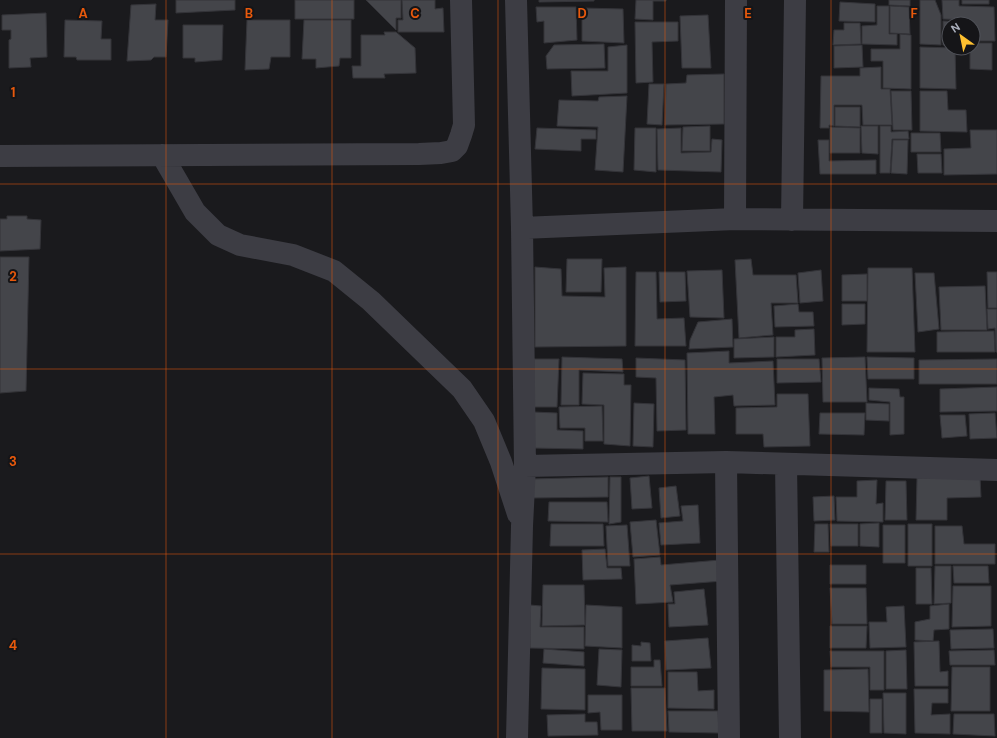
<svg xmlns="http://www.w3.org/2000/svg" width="997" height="738" font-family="'DM Sans',sans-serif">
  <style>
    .building { fill: #44454a; stroke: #343439 }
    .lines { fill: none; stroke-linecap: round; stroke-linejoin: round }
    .minor { stroke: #3d3d44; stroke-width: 22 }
    .grid { fill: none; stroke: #e8590c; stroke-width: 1; stroke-opacity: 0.55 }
    .grid-label { font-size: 13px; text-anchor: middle; font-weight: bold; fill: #e8590c; stroke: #151518; stroke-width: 4; stroke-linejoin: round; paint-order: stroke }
  </style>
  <rect width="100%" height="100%" fill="#1a1a1d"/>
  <path class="building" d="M176,0H235V10L176,13Z
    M295,0H354V19H295Z
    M366,0H401V18H396V30Z
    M402,0H435V9L443,8L444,32H398V20H403Z
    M539,0H594V1L539,2Z
    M636,0H666V1H653V20L635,19Z
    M889,0H910V6L889,5Z
    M920,0H935L941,15V45L920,44Z
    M942,0H959V6L994,7L995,41H973V24H970V20L943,19Z
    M962,0H989V4H962Z
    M840,2L875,4V22L839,21Z
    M156,4L155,20H168L166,57H154L151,60L127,61L131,5Z
    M877,6H889V34H897V45L862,44V26L877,25Z
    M890,6L909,7L910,34L890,33Z
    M536,7H576L577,40L544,43V21L537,22Z
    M582,8L623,9L624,43L582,41Z
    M46,13L47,57L30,58L31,67L9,68V40L11,39V30H2V15Z
    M708,15L711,68H682L680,16Z
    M65,20L102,21L101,39H111V60H77L76,57H64Z
    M247,20H290V57H271L269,69L245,70Z
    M304,20H351V58H340L339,66L316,68V59H302Z
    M943,21L968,22V24H949V45H943Z
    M635,22H678V41L652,42L653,82L636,83Z
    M844,23H860L861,44L833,45L834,30H844Z
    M183,25H223L222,60L195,62V58H183Z
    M384,32H396L415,48L416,73L384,74L385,78H353L352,66H361V35H385Z
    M900,34L911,35V89L883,88V61H871V49H900Z
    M973,43H992V70L970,69V48H973Z
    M604,44L605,68L547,69L546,56L554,45Z
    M627,45V93L572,96L571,71H608V47Z
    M862,45L863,67L834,68V46Z
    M920,47L955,48L956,89L920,88Z
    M881,67V89H890L892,125H863L862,105H834V126L829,125V128H820L821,76H860V68Z
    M724,74V124L665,125L666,84L686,83L687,75Z
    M649,84H664L662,125L647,124Z
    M891,91H911L912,130H893Z
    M920,91H947L948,110H966L967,132L920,131Z
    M627,96L623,172L595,170L598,127L557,126L559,100L598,101L599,97Z
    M835,107H860V127L835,126Z
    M710,126V151H682L683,127Z
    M861,126H878V154L862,153Z
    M880,126H891V132L908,131L909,139H892L890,173H880Z
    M830,127L860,128V153H830Z
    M537,128L596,130V139H581V151L535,149Z
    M635,128H656V172L634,170Z
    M681,128V153L711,152L712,139L722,140L721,172L658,170L657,129Z
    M970,130H997V174L944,175V149L971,148Z
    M911,133H940L941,152H911Z
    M818,140H829V161L876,160V174H820Z
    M893,140H908L907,174L891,173Z
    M917,154H941L942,173H918Z
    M7,216H27V219L41,220L40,249L0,251V219H7Z
    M0,257H29L26,391L0,393Z
    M567,259H602L601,292H566Z
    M751,259L753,275H796L798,303H771L773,335L739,338L735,260Z
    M535,267L561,269L562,296L605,297L604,268L626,267V346L535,347Z
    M868,268H912L915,352H867Z
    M722,270L724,318L690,317L687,271Z
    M821,270L823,301L800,303L798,273Z
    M636,272H656L657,319L684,318L686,346H635Z
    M659,272H685L686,301L660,302Z
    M987,272H997V308H988Z
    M915,273H934L939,329L918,332Z
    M867,274V301H842V275Z
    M985,286L987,330H941L939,287Z
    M798,304L799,312H813L814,326L775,327L774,306Z
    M842,304H865V324L842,325Z
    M987,309H997V352H996L995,328L988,329Z
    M732,319L733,347L689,349L690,340L698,322Z
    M814,329L815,355L776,357V337H795V330Z
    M994,331L995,352H937V332Z
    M774,337V357L734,358V339Z
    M729,351V363L773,361L775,405L734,406L733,395L714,397L715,434H688L687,353Z
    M562,357L622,359L623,372L579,370V405H561Z
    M865,357L867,402H823L822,358Z
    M867,357L914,358V379H868Z
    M636,358L685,360L686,430L657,431L656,378L636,377Z
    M534,359H559L557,407H533Z
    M777,359H819L821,382L777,383Z
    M997,359V384H919V360Z
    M583,373L624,374V385H631L630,446L604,444V405L582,404Z
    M997,387V411L940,412V389Z
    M869,388L899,389L900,397H904V434L890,435V402L869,400Z
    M777,394H808L810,446L764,447L763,434H736V408L777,407Z
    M634,403L654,404L653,447L633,446Z
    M866,403L889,404V421L866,420Z
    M602,406L603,441H585V428H560L559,407Z
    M533,412L557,413V430L583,431V449L531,448Z
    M820,413H865L864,435L819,434Z
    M995,413L997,438L970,439L969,414Z
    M940,415H965L967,436L942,438Z
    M649,476L652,508L632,509L630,478Z
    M608,477V497L531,498V479Z
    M610,477H621V522L609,524Z
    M980,477L981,497L947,498V520H916L917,478Z
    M877,480L876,504L883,503V522L837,521L836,497H857V481Z
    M886,481H906L907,520H885Z
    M676,486L680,516L661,518L659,488Z
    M834,496L835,520L814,521L813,497Z
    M549,502H607L608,522L548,521Z
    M698,505L700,543L661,545L659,523L683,521L681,506Z
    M656,520L660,555L633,557L630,522Z
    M879,523V547L860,546V524Z
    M551,524H603L604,546H550Z
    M815,524H828L829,552H814Z
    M830,524H858V546H831Z
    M908,524H932V566H908Z
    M627,525L630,566H608L606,526Z
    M883,525H905V563H883Z
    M935,526H962L964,544H995V564H935Z
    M605,549L607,568H621L622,579L583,580L582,550Z
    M660,557L661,565L720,560L723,581L670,585L673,602L636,604L634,559Z
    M830,565H866V584H830Z
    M935,566H951V603L934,604Z
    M953,566H988L989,583H954Z
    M916,568H931L932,604H916Z
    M543,585H584L585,625L542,626Z
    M953,586H991V626L952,627Z
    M830,588H866L867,624H832Z
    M704,589L708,625L669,627L668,604H675L674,592Z
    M949,604V629L934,630L933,641L915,640V622L930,619V606Z
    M530,605L541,606L540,627H584V649L530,648Z
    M586,605L622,607V648L585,646Z
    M904,606L906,647L870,648L869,622H887L886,607Z
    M830,626H867L866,648H830Z
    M993,629L994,648L951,649L950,630Z
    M708,638L711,668L666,670L665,641Z
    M939,641L940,672L948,671V686H915L914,642Z
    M641,642L650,643L651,661H632V645L641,646Z
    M544,649L584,652V666L543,663Z
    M599,649L622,650L621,687L597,685Z
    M906,650L907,689H886V651Z
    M994,650L995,665H950L949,651Z
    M830,651H884V690H870V667H831Z
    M654,660H660L662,686H631V667H654Z
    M952,667H990V711H951Z
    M542,668L585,669V710L541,709Z
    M868,669L869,712L824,711V670Z
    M668,672H697L698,691L714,690V709L668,708Z
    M631,688H665L667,731H632Z
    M914,689H948V703H932L931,715L950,714V734L915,733Z
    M883,693H906V734L884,733Z
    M588,695H622V730H601L600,712L588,713Z
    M870,699H882V733H870Z
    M668,711H718L719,733L669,732Z
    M585,714V722H597L598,735L548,736L547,715Z
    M954,714H994L995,736L953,734Z"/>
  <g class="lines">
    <path class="minor" d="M516,0L522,228L525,466L522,526L517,738
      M162,155L195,212L218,235L240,245L293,255L334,271L371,301L462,389L484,421L501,462L518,514
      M0,156L419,154L441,153L452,151L457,146L461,135L464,125L461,0
      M735,219L736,0
      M792,220L795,0
      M522,228L735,219L997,221
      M726,462L729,738
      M786,464L790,738
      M525,466L726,462L997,470"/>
  </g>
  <path class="grid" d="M166,0V738M332,0V738M498,0V738M665,0V738M831,0V738M0,184H997M0,369H997M0,554H997"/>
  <g class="grid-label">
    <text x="83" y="18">A</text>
    <text x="249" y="18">B</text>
    <text x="415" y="18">C</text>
    <text x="582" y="18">D</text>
    <text x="748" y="18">E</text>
    <text x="914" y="18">F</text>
    <text x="13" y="97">1</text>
    <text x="13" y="281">2</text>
    <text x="13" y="466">3</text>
    <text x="13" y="650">4</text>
  </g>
  <g transform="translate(961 36) rotate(327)"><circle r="19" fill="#151518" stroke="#51535a"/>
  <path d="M0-3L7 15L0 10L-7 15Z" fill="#ffc130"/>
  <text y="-6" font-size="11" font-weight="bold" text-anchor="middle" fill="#abb0bd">N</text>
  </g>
</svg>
